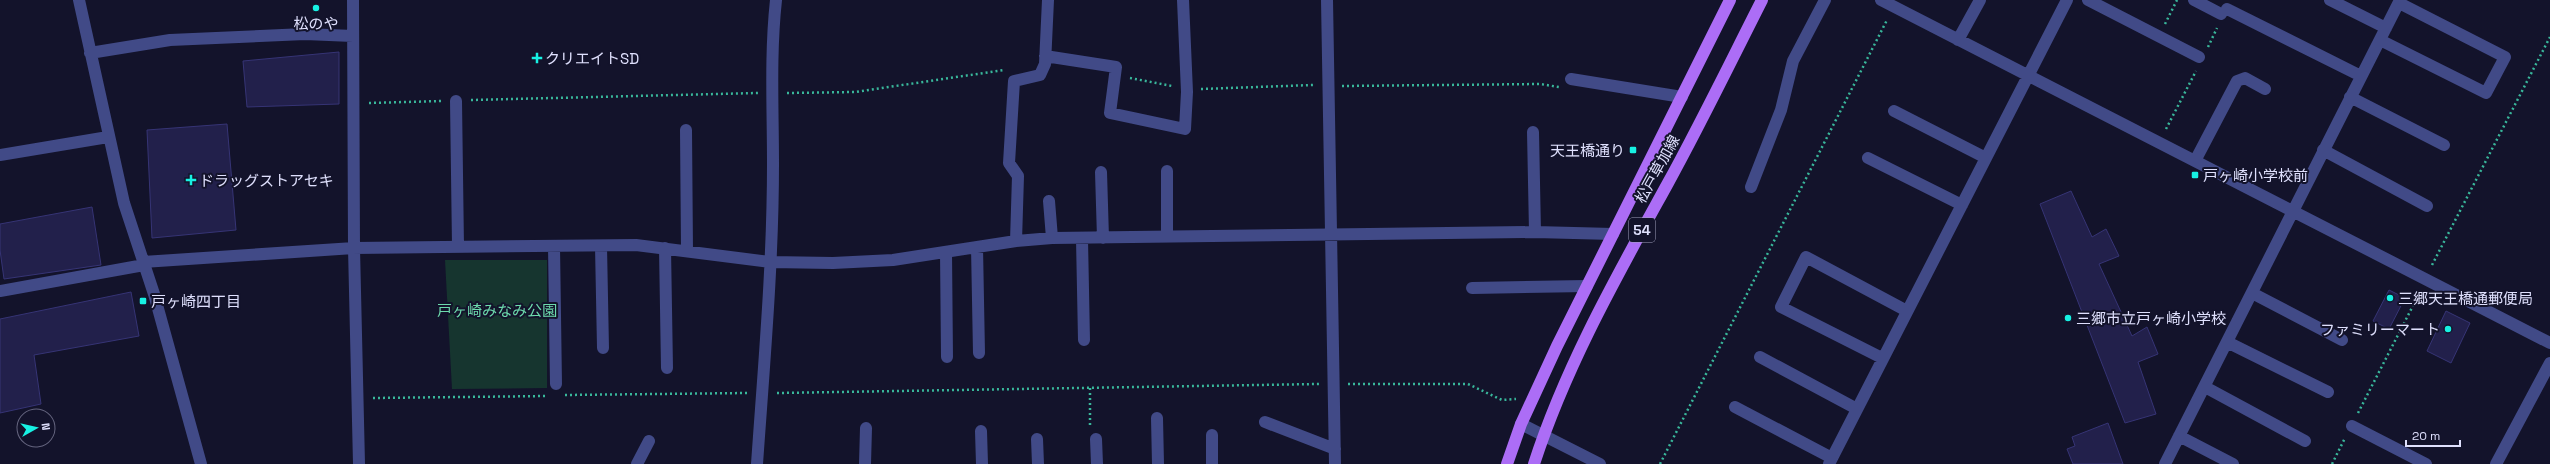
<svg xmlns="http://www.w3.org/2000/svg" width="2550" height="464" font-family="'Space Grotesk','Noto Sans JP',sans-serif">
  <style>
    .green { fill: #16352f }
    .building { fill: #22204b; stroke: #363475 }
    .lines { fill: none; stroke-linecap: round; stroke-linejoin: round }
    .path { stroke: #39b79b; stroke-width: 2.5; stroke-dasharray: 2 3; stroke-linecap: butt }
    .minor { stroke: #414a87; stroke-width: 12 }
    .major { stroke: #ac6df6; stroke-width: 12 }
    .poi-dot { fill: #17f1e3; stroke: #13132b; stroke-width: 1.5 }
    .labels { text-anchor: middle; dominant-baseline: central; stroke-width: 4; stroke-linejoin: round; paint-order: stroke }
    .shield { fill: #13132b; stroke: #a2a2be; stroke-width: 1 }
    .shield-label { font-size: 14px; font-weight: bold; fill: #dfe0fd }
    .poi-label { font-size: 15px; fill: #dfe0fd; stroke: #13132b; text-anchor: start }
    .street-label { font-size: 15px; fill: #dfe0fd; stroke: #13132b }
    .park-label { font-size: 15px; fill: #6ddbad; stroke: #13132b }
  </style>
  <rect width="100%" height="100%" fill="#13132b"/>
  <path class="green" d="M445,260H547V388L452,389Z"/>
  <path class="building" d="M339,52V104L247,107L243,61Z
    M227,124L236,230L152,238L147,130Z
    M2071,191L2092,237L2106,229L2119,256L2099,264L2132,336L2147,327L2158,354L2138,362L2156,414L2125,423L2040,204Z
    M92,207L101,265L4,279L0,250V224Z
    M2389,290L2405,298L2389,329L2373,321Z
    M131,292L139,336L34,355L41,404L0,413V319Z
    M2446,311L2470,323L2451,363L2427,351Z
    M2108,423L2123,464H2073L2067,449L2075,446L2072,437Z"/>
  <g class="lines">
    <path class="path" d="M2165,24L2177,0
      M2208,47L2217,28
      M1130,78L1172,86
      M1342,86L1540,84L1559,87
      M1201,89L1313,85
      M787,93L855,92L1004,70
      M471,100L758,93
      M369,103L442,101
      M2166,129L2196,71
      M2432,265L2550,37
      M1348,384H1468L1502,400L1516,399
      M1090,388V426
      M777,393L1319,384
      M565,395L748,393
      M373,398L548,396
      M2358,413L2420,292
      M1660,464L1887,20
      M2332,464L2345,438"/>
    <path class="minor" d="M79,0L124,203L154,294L201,464
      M353,0L354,248L359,464
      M1327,0L1335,464
      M1881,0L2550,343
      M2088,0L2199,57
      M2194,0L2221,14
      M2330,0L2386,28
      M2227,9L2361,76
      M1958,40L1980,0
      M2380,40L2486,93L2505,57L2399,3
      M90,53L170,40L305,34L353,36
      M1045,56L1116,67L1110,113L1185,129L1187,92L1183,0
      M1571,79L1682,97
      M2350,97L2444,145
      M456,101L458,247
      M1894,111L1986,158
      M686,130L687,251
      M1533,132L1535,232
      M2323,150L2427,206
      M0,155L108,137
      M1868,158L1962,205
      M2195,161L2237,81L2245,78L2265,89
      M1167,171V237
      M1101,172L1103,238
      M1751,187L1781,110L1793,61L1825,0
      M1049,201L1052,238
      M1082,239L1084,340
      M1016,241L1018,176L1009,163L1014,81L1040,75L1045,64L1048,0
      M554,246L556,384
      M601,246L603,348
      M977,247L979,353
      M665,248L667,368
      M946,252L947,357
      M143,262L354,248L636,245L770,262L833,263L893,260L1016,241L1052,238L1535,232L1613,234
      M1472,288L1587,286
      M0,291L144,265
      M2252,293L2342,340
      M2227,342L2328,392
      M1760,357L1857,409
      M1882,358L1781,307L1806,257L1907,311
      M2205,387L2305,441
      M1735,407L1832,458
      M1157,418L1158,464
      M1265,422L1335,449
      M1521,424L1600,464
      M2352,426L2426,464
      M981,431L982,464
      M1212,435V464
      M2179,436L2233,464
      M1037,439L1038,464
      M1096,439L1097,464
      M637,464L649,441
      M757,464C764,364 773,264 773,164C773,108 770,55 776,0
      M865,464L866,428
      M1829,464L2067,0
      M2165,464L2400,0
      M2496,464L2550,363"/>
    <path class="major" d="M1507,464L1521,424L1557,346L1730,0
      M1534,464C1566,365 1618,274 1668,183C1701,123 1731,61 1762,0"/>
  </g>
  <g class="poi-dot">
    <circle cx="316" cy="8" r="4"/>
    <path d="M535 52h4v4h4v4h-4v4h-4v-4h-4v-4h4z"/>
    <rect x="1629" y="146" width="8" height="8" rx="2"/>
    <rect x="2191" y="171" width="8" height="8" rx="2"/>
    <path d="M189 174h4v4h4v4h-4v4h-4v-4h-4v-4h4z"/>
    <circle cx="2390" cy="298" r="4"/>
    <rect x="139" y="297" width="8" height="8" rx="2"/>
    <circle cx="2068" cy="318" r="4"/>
    <circle cx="2448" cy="329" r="4"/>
  </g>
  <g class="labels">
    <rect class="shield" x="1629" y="218" width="26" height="24" rx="3"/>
    <g class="shield-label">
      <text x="1642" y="230">54</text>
    </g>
    <g class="poi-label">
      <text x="316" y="23" text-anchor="middle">松のや</text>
      <text x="545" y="58">クリエイトSD</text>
      <text x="1625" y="150" text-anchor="end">天王橋通り</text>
      <text x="2203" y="175">戸ヶ崎小学校前</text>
      <text x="199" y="180">ドラッグストアセキ</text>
      <text x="2398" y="298">三郷天王橋通郵便局</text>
      <text x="151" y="301">戸ヶ崎四丁目</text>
      <text x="2076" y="318">三郷市立戸ヶ崎小学校</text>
      <text x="2440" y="329" text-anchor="end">ファミリーマート</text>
    </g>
    <g class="street-label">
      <text transform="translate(1657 169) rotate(-61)">松戸草加線</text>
    </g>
    <g class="park-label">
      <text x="497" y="310">戸ヶ崎みなみ公園</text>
    </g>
  </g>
  <g transform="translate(36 428) rotate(82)"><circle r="19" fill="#13132b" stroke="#65657f"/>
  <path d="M0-3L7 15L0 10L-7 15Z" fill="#17f1e3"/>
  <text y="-6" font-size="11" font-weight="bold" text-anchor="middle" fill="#dfe0fd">N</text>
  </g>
  <path d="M2406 440v6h54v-6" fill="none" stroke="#dfe0fd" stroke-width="2"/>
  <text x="2412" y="440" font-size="12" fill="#dfe0fd" stroke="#13132b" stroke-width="3" paint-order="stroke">20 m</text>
</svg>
